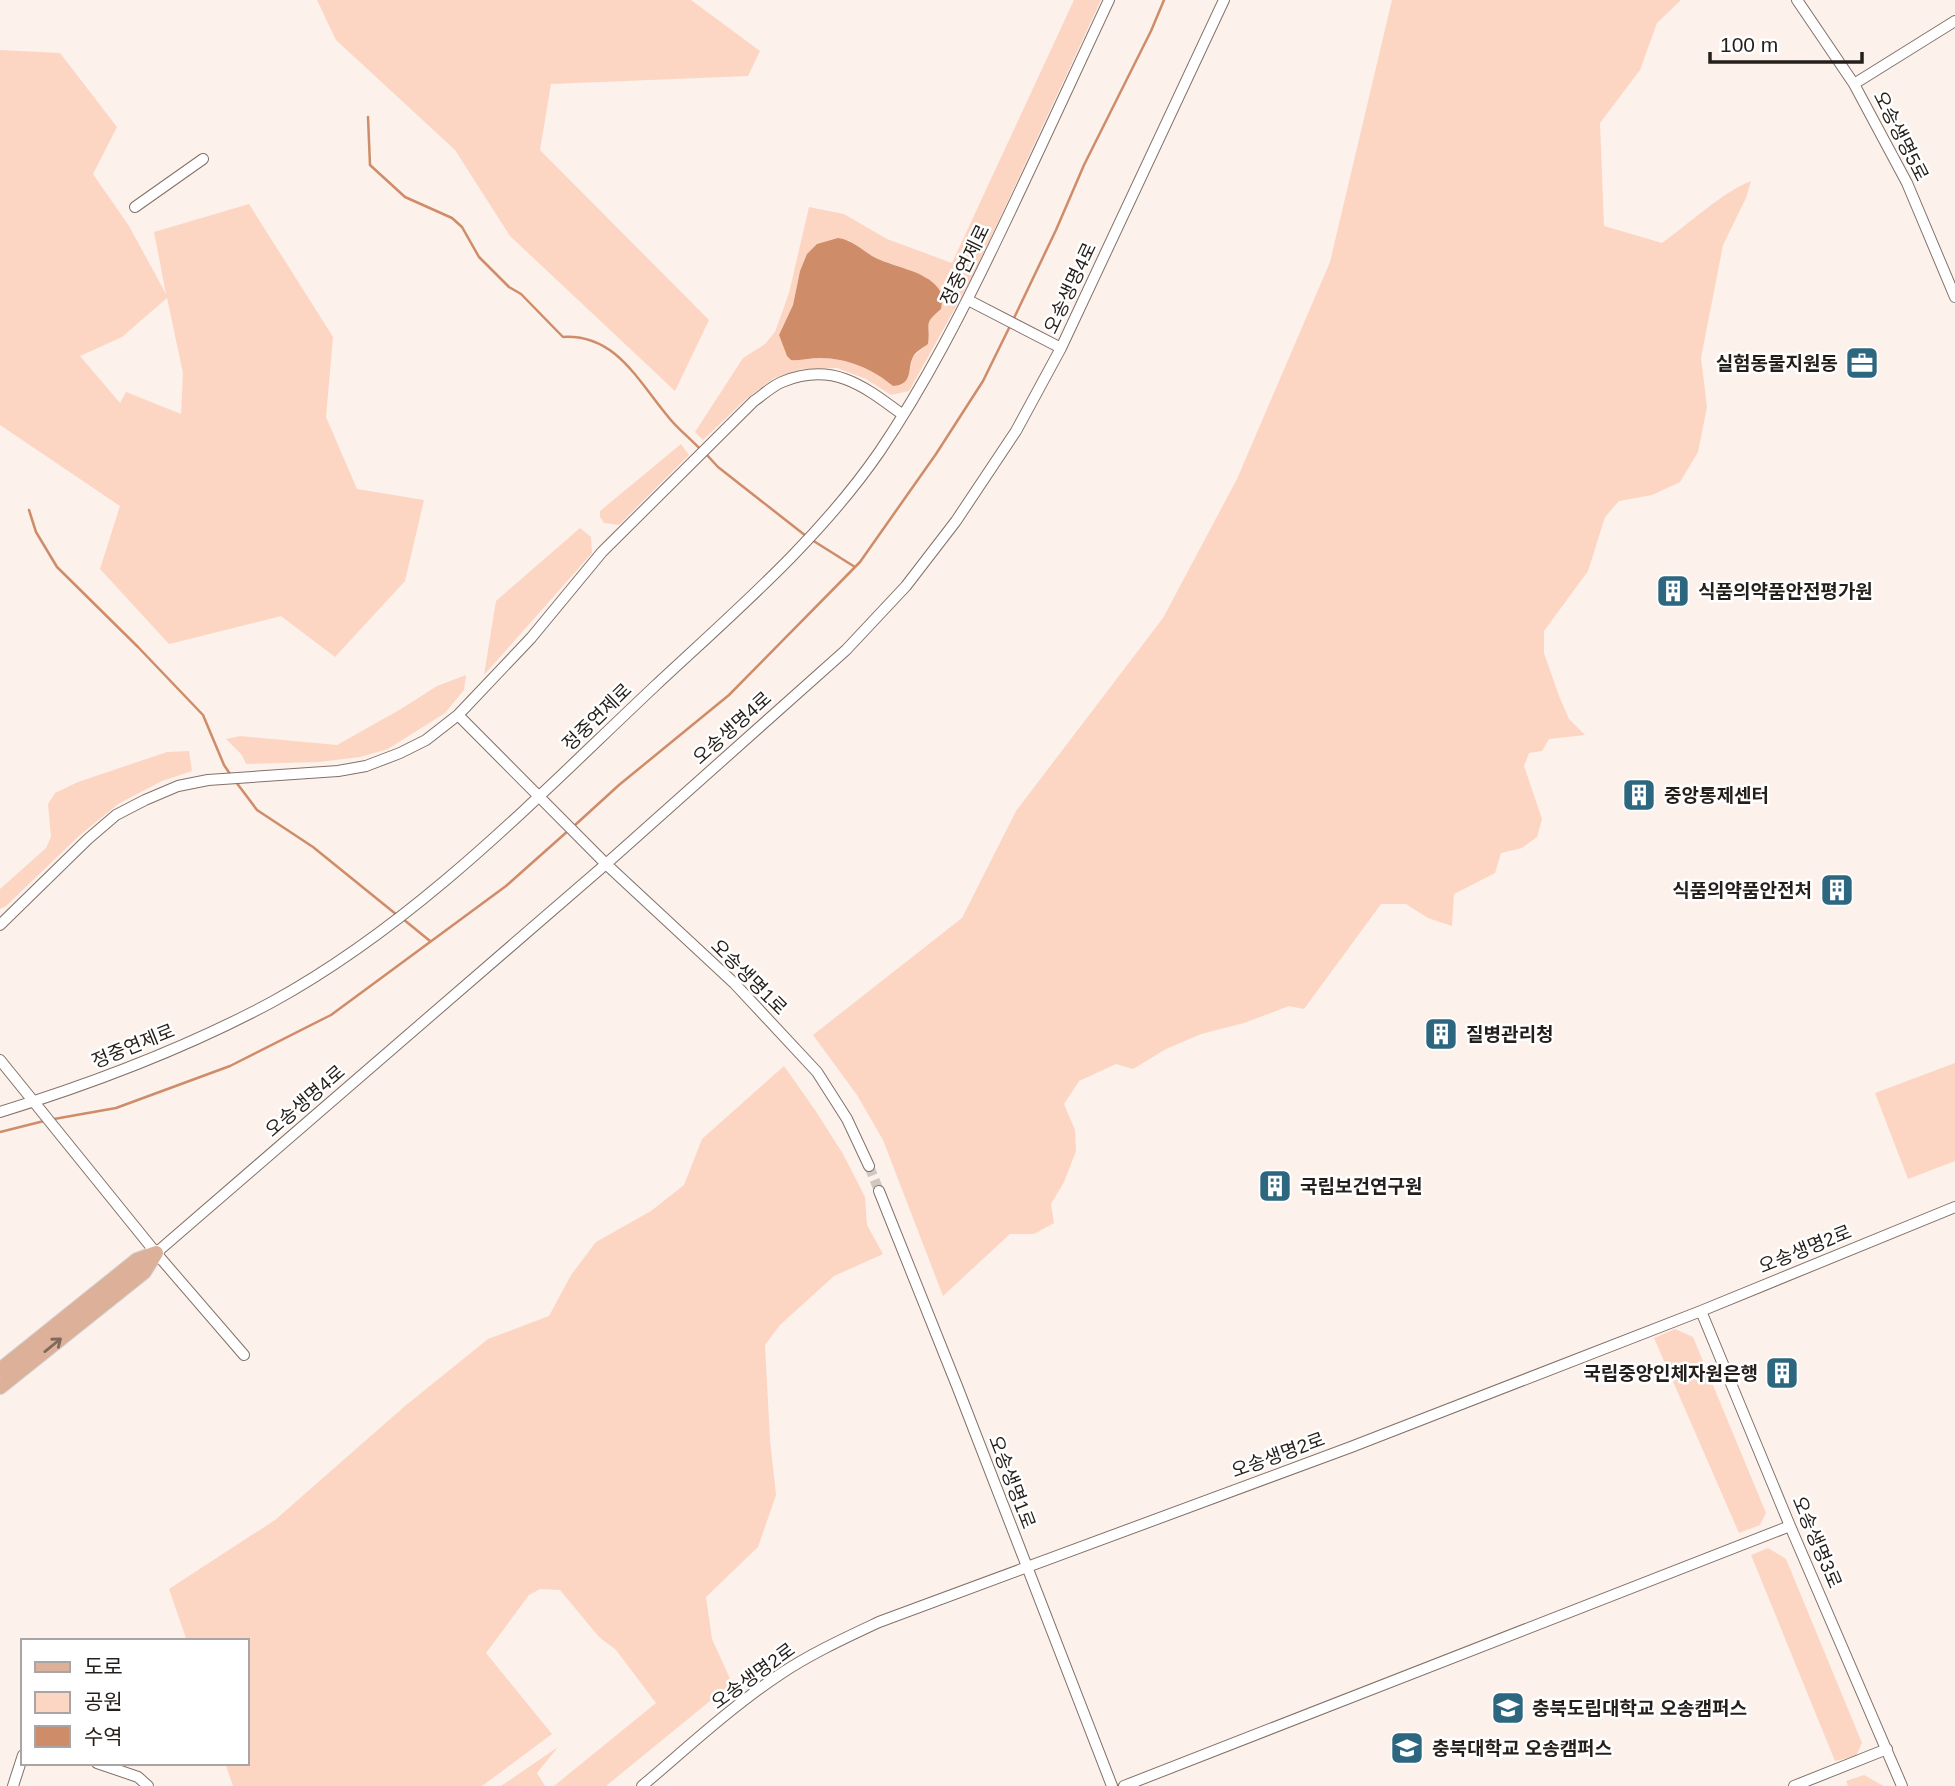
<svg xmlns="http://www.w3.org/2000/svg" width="1955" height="1786" font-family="Arial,'Noto Sans KR',sans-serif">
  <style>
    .green { fill: #fcd6c3; fill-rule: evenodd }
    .water { fill: #cf8c69 }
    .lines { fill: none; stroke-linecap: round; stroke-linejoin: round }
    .stream { stroke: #cf8c69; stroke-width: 2.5 }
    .minor-tunnel { stroke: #d1c7c1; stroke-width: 10; stroke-dasharray: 10 5; stroke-linecap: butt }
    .minor-casing { stroke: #827169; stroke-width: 12 }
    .major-casing { stroke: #d3d2d1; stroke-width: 16 }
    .minor { stroke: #fff; stroke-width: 10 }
    .major { stroke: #dcb099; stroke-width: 14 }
    .oneway { stroke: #80685a }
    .labels { text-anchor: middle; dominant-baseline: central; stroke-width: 5; stroke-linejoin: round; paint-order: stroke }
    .street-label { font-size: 19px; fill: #251f1b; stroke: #fff }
    .poi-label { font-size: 19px; font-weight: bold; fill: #251f1b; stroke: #fff; text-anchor: start }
  </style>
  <rect width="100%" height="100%" fill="#fcf1eb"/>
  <path class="green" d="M317,0H691L760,51L748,76L551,84L540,150L709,320L675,391L510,236L455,150L336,40Z
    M1074,0H1101L974,274L909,391L891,395L866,379L837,368L801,369L774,378L746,399L703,440L695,432L743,358L765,344L775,332L789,293L809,207L844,214L887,239L952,263ZM848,240L875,258L926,277L941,309C922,325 931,323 928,344L913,356L908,378L894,386C873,369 847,358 820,358C810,358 801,361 791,360L787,356L779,335L793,305L800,271Z
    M1392,0H1681L1657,23L1640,70L1600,123L1604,226L1662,243C1689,224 1721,193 1751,181L1746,198L1723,245L1701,358L1707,407L1698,452L1680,482L1652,495L1619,501L1605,517L1588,571L1544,631V653L1559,696L1569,719L1585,735L1549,739L1542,751L1529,753L1524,766L1542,819L1537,837L1522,848L1501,853L1495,873L1454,894L1452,926L1428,918L1406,904H1381L1304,1009L1289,1006L1244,1023L1201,1034L1166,1049L1133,1069L1116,1064L1079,1081L1064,1104L1075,1130L1076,1151L1064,1182L1051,1204L1054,1223L1034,1234H1010L943,1296L883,1140L857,1095L813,1035L962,918L1016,811L1163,618L1237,479L1330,262Z
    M0,50L60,53L117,127L93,174L129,226L166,294L154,232L249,204L333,337L326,417L357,489L424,500L405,581L335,657L281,616L169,644L100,569L120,506L0,425ZM167,298L183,373L181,414L126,392L120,403L80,356L122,337Z
    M681,444L689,455L619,525L604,523L600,517V511Z
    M580,528L591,537L592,553L484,675L496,601Z
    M466,675L464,690L445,713L388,749L360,757L319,762L246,764L242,755L226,739L240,736L337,745L401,709L437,686Z
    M189,751L192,771L162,781L118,804L80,835L6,906L0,909V889L46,848L51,837L48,804L55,793L78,782L167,752Z
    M1955,1063V1161L1908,1179L1875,1093Z
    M784,1066L815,1110L843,1154L865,1197L867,1225L883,1254L834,1276L780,1325L765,1345L770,1440L776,1495L758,1547L706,1597L712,1639L732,1683L606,1786H554L656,1703L616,1650L599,1637L560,1590L540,1589L529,1595L486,1653L552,1734L482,1786H233L225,1763H247V1641H187L169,1589L275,1520L405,1406L488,1339L549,1316L571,1275L596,1242L651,1211L684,1185L702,1139Z
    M1675,1329L1693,1337L1766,1513L1760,1525L1739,1533L1654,1338Z
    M1768,1548L1786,1559L1862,1743L1856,1756L1835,1761L1751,1555Z
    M558,1747L537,1773L545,1786H501Z
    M1864,1775L1882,1785L1883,1786H1848L1846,1781Z"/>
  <path class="water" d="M838,238C852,240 861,249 872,256C891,267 925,270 938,288C944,295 942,301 941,309C922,325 931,323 928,344C924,347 917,351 914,355C906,368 915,384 893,386C873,369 847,358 820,358C810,358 801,361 791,360L787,356L779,335L793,305L800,271L807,254L817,244Z"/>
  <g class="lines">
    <path class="stream" d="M368,117L370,165L405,197L452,218L462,227L479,257L509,287L521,294L563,337C617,334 639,383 670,419C679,430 691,439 701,450
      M1014,318L1056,230L1084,165L1151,31L1164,0
      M706,454L718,467L806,536
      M29,510L36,532L57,567L138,647L203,715L224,765L230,774
      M812,540L855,567
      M236,782L257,810L313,847L397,915
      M574,826L619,785L729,695L860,562L936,454L983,381L1011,324
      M403,919L430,941
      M54,1119L116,1108L230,1066L331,1015L506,886L569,830
      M0,1132L44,1121"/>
    <path class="minor-tunnel" d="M869,1166L879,1191"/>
    <defs>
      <path id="minor" d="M1797,0L1854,84L1907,183L1955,297
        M1854,84L1955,21
        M135,207L203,159
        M968,300L1061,348
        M458,715L606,864L734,983L817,1072L847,1119L869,1166
        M0,925L88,839L116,815L145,800L178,786L208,780L338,771L366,766L400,753L426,740L458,715L531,638L602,552L754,401C763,395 772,386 782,382C833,361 864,386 903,415
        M0,1060L156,1253L244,1355
        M0,1112C94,1083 186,1048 272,1002C418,922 535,799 655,686C734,612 818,541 880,451C926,383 963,310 998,237C1036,158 1072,79 1109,0
        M879,1191L957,1386L1112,1786
        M156,1253L606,864L846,650L906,586L956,521L1016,431L1061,348L1224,0
        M1701,1311L1790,1526L1902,1786
        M97,1763L138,1777L148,1786
        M13,1786L23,1755
        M642,1786C687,1748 731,1707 779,1675C810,1654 845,1638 879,1622L1351,1447L1701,1311L1955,1207
        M1124,1786L1790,1526
        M1794,1786L1887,1749"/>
      <path id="major" d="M0,1370L137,1260L156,1253
        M0,1387L144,1272L156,1253"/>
    </defs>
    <use href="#minor" class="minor-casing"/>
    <use href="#major" class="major-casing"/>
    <use href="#minor" class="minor"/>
    <use href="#major" class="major"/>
  </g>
  <defs><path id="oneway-shaft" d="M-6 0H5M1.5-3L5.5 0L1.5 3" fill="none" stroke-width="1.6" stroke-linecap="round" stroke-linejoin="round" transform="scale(1.75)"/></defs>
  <use class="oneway" href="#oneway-shaft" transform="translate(53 1345) rotate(-39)"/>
  <defs>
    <symbol id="office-square" viewBox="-11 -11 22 22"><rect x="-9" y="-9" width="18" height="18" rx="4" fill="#2c677f" stroke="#fff"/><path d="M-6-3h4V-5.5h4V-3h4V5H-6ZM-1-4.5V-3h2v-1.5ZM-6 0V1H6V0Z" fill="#fff"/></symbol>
    <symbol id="building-square" viewBox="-11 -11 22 22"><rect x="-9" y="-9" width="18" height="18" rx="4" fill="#2c677f" stroke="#fff"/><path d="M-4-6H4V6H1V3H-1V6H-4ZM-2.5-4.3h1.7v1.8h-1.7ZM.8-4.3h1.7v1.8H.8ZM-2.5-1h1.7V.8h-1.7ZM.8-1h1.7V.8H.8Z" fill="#fff"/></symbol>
    <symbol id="university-square" viewBox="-11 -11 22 22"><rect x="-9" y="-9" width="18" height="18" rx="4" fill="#2c677f" stroke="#fff"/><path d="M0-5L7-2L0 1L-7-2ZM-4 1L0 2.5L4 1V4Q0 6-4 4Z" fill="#fff"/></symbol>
  </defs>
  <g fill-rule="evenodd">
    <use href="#office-square" x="1843" y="344" width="38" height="38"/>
    <use href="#building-square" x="1654" y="572" width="38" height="38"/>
    <use href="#building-square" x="1620" y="776" width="38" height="38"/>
    <use href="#building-square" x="1818" y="871" width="38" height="38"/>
    <use href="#building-square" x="1422" y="1015" width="38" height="38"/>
    <use href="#building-square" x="1256" y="1167" width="38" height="38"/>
    <use href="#building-square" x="1763" y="1354" width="38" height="38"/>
    <use href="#university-square" x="1489" y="1689" width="38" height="38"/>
    <use href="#university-square" x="1388" y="1729" width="38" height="38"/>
  </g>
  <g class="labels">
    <g class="street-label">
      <text transform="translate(1901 136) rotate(63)">오송생명5로</text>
      <text transform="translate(965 265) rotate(-64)">정중연제로</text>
      <text transform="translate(1070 288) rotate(-65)">오송생명4로</text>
      <text transform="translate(597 717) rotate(-44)">정중연제로</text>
      <text transform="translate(732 728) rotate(-42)">오송생명4로</text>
      <text transform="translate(749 977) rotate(45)">오송생명1로</text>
      <text transform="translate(133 1046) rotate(-22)">정중연제로</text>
      <text transform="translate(305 1101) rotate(-41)">오송생명4로</text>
      <text transform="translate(1805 1249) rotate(-22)">오송생명2로</text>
      <text transform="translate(1278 1455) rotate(-20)">오송생명2로</text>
      <text transform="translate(1012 1482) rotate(69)">오송생명1로</text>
      <text transform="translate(1817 1542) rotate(67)">오송생명3로</text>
      <text transform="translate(753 1676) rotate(-36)">오송생명2로</text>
    </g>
    <g class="poi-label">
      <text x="1838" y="363" text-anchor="end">실험동물지원동</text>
      <text x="1698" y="591">식품의약품안전평가원</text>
      <text x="1664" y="795">중앙통제센터</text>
      <text x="1812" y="890" text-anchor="end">식품의약품안전처</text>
      <text x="1466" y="1034">질병관리청</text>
      <text x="1300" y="1186">국립보건연구원</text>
      <text x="1758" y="1373" text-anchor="end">국립중앙인체자원은행</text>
      <text x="1532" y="1708">충북도립대학교 오송캠퍼스</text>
      <text x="1432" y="1748">충북대학교 오송캠퍼스</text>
    </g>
  </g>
  <rect x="21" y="1639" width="228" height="126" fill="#ffffff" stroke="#a8a5a4" stroke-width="2"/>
  <rect x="35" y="1662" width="35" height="10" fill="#dcb099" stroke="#a8a5a4" stroke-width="2"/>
  <text x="84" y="1674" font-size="21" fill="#251f1b">도로</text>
  <rect x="35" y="1692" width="35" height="21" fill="#fcd6c3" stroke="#a8a5a4" stroke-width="2"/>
  <text x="84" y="1709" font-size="21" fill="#251f1b">공원</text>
  <rect x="35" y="1726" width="35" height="21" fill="#cf8c69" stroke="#a8a5a4" stroke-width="2"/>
  <text x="84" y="1744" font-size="21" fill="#251f1b">수역</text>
  <path d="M1710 52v10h152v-10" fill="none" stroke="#251f1b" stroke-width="3.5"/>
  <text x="1720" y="52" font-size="21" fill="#251f1b" stroke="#ffffff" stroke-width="5" paint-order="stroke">100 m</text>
</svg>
